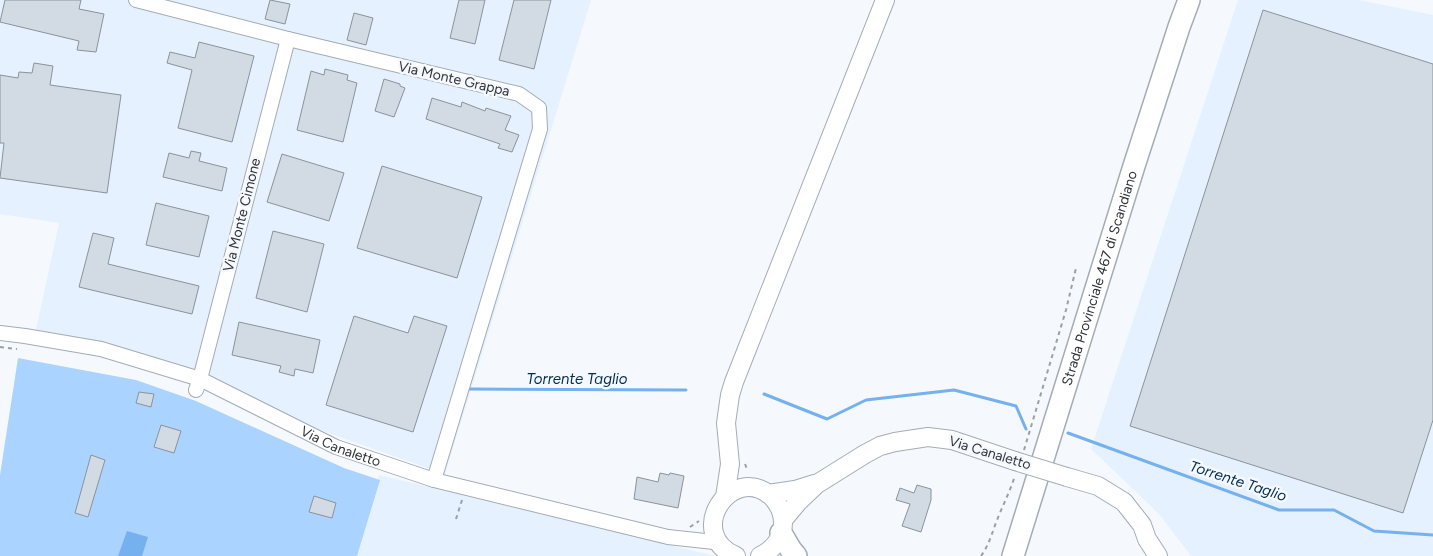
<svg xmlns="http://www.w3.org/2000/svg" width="1433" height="556" font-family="Figtree,sans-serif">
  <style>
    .built { fill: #e5f1fe }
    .green { fill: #aad3ff }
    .water { fill: #74b1ee }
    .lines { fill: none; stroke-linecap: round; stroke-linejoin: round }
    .stream { stroke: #74b1ee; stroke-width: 3 }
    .building { fill: #d2dbe4; stroke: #8a929b }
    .minor-casing { stroke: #a3acb5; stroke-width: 16 }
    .major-casing { stroke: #a3acb5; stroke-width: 20 }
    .highway-casing { stroke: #a3acb5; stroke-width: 24 }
    .path { stroke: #9c9fa3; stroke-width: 2; stroke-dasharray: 4 4; stroke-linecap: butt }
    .minor { stroke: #fff; stroke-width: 14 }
    .major { stroke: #fff; stroke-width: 18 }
    .highway { stroke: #fff; stroke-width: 21 }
    .major-bridge-casing { stroke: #a3acb5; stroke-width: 20; stroke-linecap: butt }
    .major-bridge { stroke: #fff; stroke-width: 18 }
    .labels { text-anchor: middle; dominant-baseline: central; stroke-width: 5; stroke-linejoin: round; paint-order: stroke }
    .street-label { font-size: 14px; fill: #303337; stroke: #f5f9fd }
    .water-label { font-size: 15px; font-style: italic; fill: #002c52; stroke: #f5f9fd }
  </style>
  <rect width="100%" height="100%" fill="#f5f9fd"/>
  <path class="built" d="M0,0H591L445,474L36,330L59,223L0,214Z
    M1238,0H1359L1433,15V556H1191L1159,514L1091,449Z
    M379,475L715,556H357Z"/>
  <path class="green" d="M18,358L136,380L196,401L344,468L380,480L357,556H0V475Z"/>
  <path class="water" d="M127,531L148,537L142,556H118Z"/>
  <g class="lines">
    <path class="stream" d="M467,389L686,390
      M764,394L827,419L866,400L954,390L1016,406L1026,429
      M1068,433L1279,510H1334L1374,531L1433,535"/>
  </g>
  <path class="building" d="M5,0H81L79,9L104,14L96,52L77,50L79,41L0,22Z
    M270,0L290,4L285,24L265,19Z
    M459,0H485L475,44L450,38Z
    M514,0H551L534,69L499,60Z
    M1263,10L1433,64V420L1403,513L1130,426Z
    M354,13L373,18L366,45L347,40Z
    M199,42L254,56L232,142L178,128L192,70L167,63L170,52L195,58Z
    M34,63L53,66L50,85L121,95L107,193L0,178L4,143H0V75L18,78L19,72L32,73Z
    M325,69L348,75L347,80L357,83L343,142L297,130L311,71L324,75Z
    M384,79L400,84V86L405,88L394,117L375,111Z
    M432,98L461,107L462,102L485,111L486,108L511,116L505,130L519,135L512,152L498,148L500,144L426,119Z
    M191,151L201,153L199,161L227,168L222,191L163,177L169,153L189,158Z
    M282,154L344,173L329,221L267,202Z
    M382,166L482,197L457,278L357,248Z
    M156,203L209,216L199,257L146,245Z
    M273,231L324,244L307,312L256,298Z
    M93,233L114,238L108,264L199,286L192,314L79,287Z
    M354,316L408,333L414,316L447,326L413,432L326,405Z
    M239,322L320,340L313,373L295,369L294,376L279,372L281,366L232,355Z
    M139,392L154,394L151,407L136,403Z
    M161,425L181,431L174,453L154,447Z
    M91,455L105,460L88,517L75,513Z
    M660,473L669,475L670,473L684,476L678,508L634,499L637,477L658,482Z
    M917,485L931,489V500L921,532L902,526L910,504L896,500L900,488L914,493Z
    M314,496L336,503L332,518L309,512Z"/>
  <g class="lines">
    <defs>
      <g id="minor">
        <path d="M136,0L288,39L519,94L539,108L540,129L434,480"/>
        <path id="s1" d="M0,333L25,336L101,349L200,379L336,447L434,480L668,537L714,542L721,545"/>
        <path d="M196,390L200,379L288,39"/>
      </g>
      <path id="major" d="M1067,477L1098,486L1124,502L1142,525L1147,539L1158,556
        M768,494L795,490L814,484
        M725,497L730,464L726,423L730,395L734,382L885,0
        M783,520L798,502L817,484L865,454L880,446L895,442L928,437L952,440L1015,461
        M736,556C684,534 731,462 771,496C778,503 783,513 783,523C783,538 773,550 760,556"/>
      <g id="highway">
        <path d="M781,533L791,550L796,556"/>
        <path id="s2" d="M1013,556L1134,166L1179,27L1189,0"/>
      </g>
    </defs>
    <use href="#minor" class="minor-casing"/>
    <use href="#major" class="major-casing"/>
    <use href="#highway" class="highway-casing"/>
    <path class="path" d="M0,347L17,349
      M1024,450L1066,310L1076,268
      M745,464L747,469
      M456,519L462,500
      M690,527L699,521
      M981,556C989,545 992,533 997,520C1003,505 1010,491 1015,476"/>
    <use href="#minor" class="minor"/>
    <use href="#major" class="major"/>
    <use href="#highway" class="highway"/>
    <defs>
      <path id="major-bridge" d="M1015,461L1067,477"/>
    </defs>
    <use href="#major-bridge" class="major-bridge-casing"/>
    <use href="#major-bridge" class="major-bridge"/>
  </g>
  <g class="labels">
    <g class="street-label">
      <text transform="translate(454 79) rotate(13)">Via Monte Grappa</text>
      <text transform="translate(242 215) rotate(-76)">Via Monte Cimone</text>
      <text stroke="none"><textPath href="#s2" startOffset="291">Strada Provinciale 467 di Scandiano</textPath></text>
      <text stroke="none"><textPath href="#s1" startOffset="362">Via Canaletto</textPath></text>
      <text transform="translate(990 453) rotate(17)">Via Canaletto</text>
    </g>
    <g class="water-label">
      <text x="577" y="379">Torrente Taglio</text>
      <text transform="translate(1238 481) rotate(18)">Torrente Taglio</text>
    </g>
  </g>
</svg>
